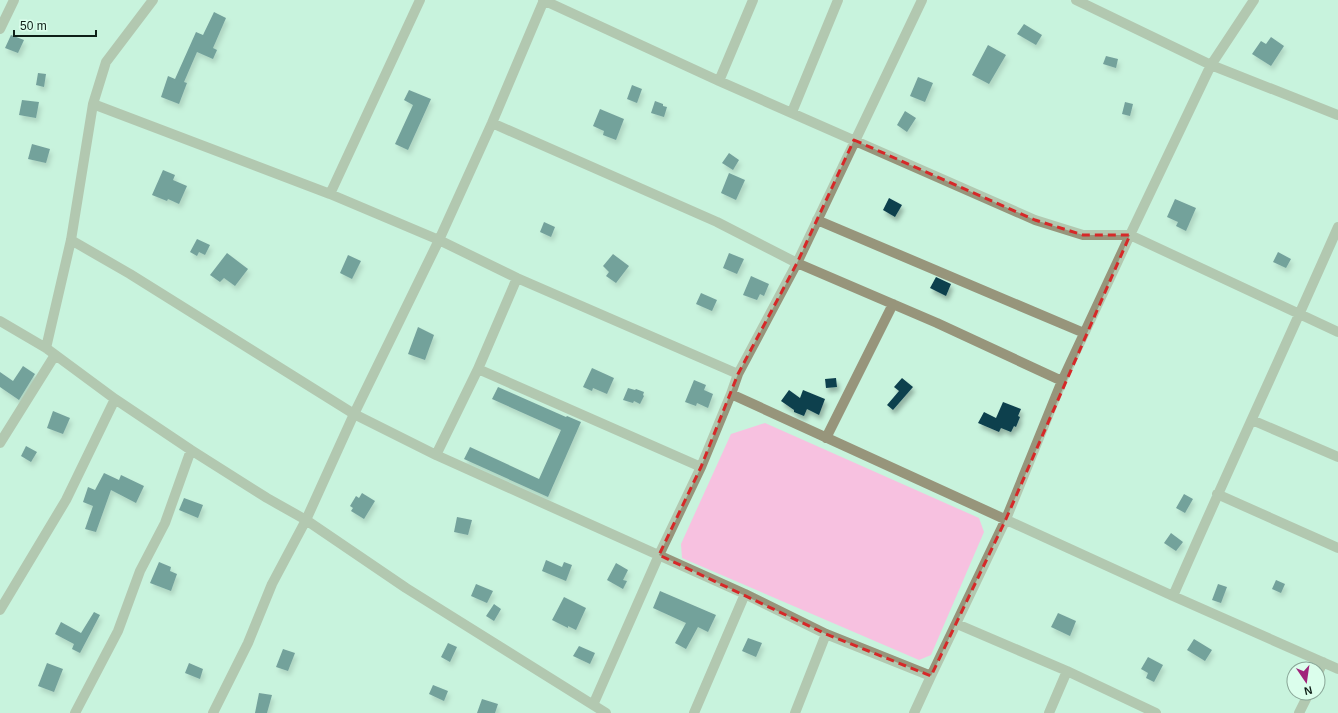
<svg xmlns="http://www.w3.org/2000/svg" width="1338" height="713" font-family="Arial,sans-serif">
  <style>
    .green { fill: #f7c1e0 }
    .building { fill: #113f4e; filter: url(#shadow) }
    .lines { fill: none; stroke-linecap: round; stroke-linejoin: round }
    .minor { stroke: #97957b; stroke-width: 10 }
    .marked { fill: none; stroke: #d62828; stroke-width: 3; stroke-dasharray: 8 5; stroke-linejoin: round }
  </style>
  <defs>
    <filter id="shadow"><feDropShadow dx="2.5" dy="4.5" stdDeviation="2" flood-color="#0004"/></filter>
  </defs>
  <rect width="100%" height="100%" fill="#c8f3dd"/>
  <path class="green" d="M765,423L979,518L984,532L931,655L919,660L682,558L681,544L731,434Z"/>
  <path class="building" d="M214,12L226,18L213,48L217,50L213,59L197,52L184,82L187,83L179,104L161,97L168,76L175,79L196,32L203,35Z
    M1024,24L1042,35L1036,45L1017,34Z
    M11,35L24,40L18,53L5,48Z
    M1271,37L1284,46L1271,66L1252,54L1261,41L1266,44Z
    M988,45L1006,55L989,84L972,75Z
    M1106,56L1118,59L1116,68L1103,64Z
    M38,73L46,74L44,87L36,85Z
    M918,77L933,83L925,102L910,96Z
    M632,85L642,89L637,103L627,99Z
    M409,90L431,99L408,150L395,144L413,105L404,100Z
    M22,100L39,102L36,118L19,115Z
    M655,101L663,104V106L667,107L664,117L651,113Z
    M1125,102L1133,104L1130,116L1122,114Z
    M600,109L624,119L616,140L603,135L604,131L593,126Z
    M905,111L916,118L907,132L897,125Z
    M32,144L50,149L46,163L28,159Z
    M729,153L739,160L733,170L722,163Z
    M163,170L175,175L173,180L187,186L179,204L168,199L167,201L152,195Z
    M729,173L745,180L736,200L721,193Z
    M889,198L902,205L895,217L883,210Z
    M1175,199L1196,208L1186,231L1176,226L1178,222L1167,217Z
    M544,222L555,227L551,237L540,232Z
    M197,239L210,245L205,255L199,252L197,256L190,252Z
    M1278,252L1291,259L1286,268L1273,262Z
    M227,253L248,269L235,286L224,278L220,282L210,275Z
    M729,253L744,259L737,274L723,268Z
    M613,254L629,266L616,283L606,276L609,272L603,266Z
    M348,255L361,261L352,279L340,273Z
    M751,276L769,284L764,296L760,294L757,300L743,295Z
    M936,277L951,284L946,296L930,288Z
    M701,293L717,300L712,311L696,304Z
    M418,327L434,335L425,360L408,354Z
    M23,366L35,374L19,400L0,387V372L13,381Z
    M592,368L614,378L607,394L593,388L592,391L583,387Z
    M836,378L837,387L826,388L825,379Z
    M902,378L913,387L893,410L887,405L899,391L894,387Z
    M694,380L706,385L704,390L713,394L708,408L697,403L696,406L685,402Z
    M498,387L566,417L567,416L581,422L548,497L464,459L470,447L539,479L561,430L492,399Z
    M628,388L635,390L636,389L644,392L643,395L644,396L640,404L634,401L633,403L623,400Z
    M789,390L800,398L803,390L825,399L819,415L807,409L804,416L794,412V410L781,401Z
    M1003,402L1021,409L1018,416L1020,417L1016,427L1014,426L1011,432L1001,428L999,432L978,423L984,412L996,418Z
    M53,411L70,418L63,434L47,428Z
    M26,446L37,452L31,462L21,456Z
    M104,473L119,480L121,475L144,486L136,503L111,490L96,532L85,529L93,506L83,502L88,487L95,490Z
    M362,493L375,501L364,519L351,511L353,508L350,506L356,496L359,498Z
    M1184,494L1193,499L1185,513L1176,508Z
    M184,498L203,505L198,518L179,510Z
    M457,517L472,520L468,535L454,532Z
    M1171,533L1183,542L1176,551L1164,543Z
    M546,560L562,567L564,562L572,565L566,581L542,571Z
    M159,562L171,567L170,571L177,574L171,591L150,583Z
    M616,563L628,570L623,580L627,581L623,589L607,580Z
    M1276,580L1285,584L1281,593L1272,589Z
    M476,584L493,591L487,603L471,596Z
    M1218,584L1227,587L1221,603L1212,600Z
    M660,591L716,615L708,632L698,627L686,649L675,643L686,623L653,608Z
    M564,597L586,608L576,630L568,626V628L552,620Z
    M494,604L501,609L494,621L486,616Z
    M94,612L100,615L80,653L72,649L74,644L55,634L61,622L81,633Z
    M1058,613L1076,621L1070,636L1051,627Z
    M748,638L762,643L756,657L742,651Z
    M1194,639L1212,650L1205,661L1187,650Z
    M448,643L457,647L450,662L441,657Z
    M579,646L595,653L590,664L573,656Z
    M283,649L295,653L288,671L276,667Z
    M1148,657L1163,665L1154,682L1146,678L1148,673L1141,669Z
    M47,663L63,669L54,692L38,686Z
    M189,663L203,669L200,679L185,673Z
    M433,685L448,691L444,701L429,694Z
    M259,693L272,695L267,713H255Z
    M482,699L498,704L495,713H477Z"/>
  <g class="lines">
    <path class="minor" d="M543,0L719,81L1035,220L1083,235H1130L1338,332
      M1076,0L1211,65L1338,115
      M0,29L14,0
      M719,81L753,0
      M93,104L330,194L439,240L517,278L738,374
      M792,112L838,0
      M492,123L717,222L797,263L937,323L1062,381
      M330,194L420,0
      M817,220L1084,333
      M71,240L130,274L354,414L436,455L745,594L826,634L931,676
      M0,321L46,348L115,399L191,450L267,498L306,520L406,588L606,713
      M46,348L71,240L93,104L106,62L153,0
      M478,369L701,467
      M731,394L1173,596L1338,669
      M1252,420L1338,457
      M826,438L893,304
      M0,443L55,355
      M436,455L478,369L517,278
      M1217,494L1338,548
      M1173,596C1227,472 1284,350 1338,227
      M0,610L66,500L115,399
      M957,624L1067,671L1156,713
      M1318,673L1323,662
      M593,705L659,555L701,467L731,394L738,374L797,263L922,0
      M75,713L118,631L140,571L165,523L191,450
      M213,713L248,643L272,584L306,520L354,414L439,240L492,123L544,0
      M694,713L745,594
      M795,713L826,634
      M914,713L931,676L1006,519L1062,381L1130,235L1211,65L1254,0
      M1049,713L1067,671
      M1299,713L1309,693"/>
  </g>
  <path d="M0 0H1338V713H0ZM854,140L1035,220L1083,235H1130L1006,519L931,676L826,634L659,555L701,467L738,374L797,263Z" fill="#c8f3dd" fill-opacity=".55" fill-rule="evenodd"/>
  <path class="marked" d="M854,140L1035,220L1083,235H1130L1006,519L931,676L826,634L659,555L701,467L738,374L797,263Z"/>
  <g transform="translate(1306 681) rotate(167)"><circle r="19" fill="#dbfeec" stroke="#89a597"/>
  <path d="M0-3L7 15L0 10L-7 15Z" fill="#a0247a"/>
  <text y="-6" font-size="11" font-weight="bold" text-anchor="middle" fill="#0e1f17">N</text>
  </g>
  <path d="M14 30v6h82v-6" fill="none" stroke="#0e1f17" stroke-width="2"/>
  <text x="20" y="30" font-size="12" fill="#0e1f17" stroke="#dbfeec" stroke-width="3" paint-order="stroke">50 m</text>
</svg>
